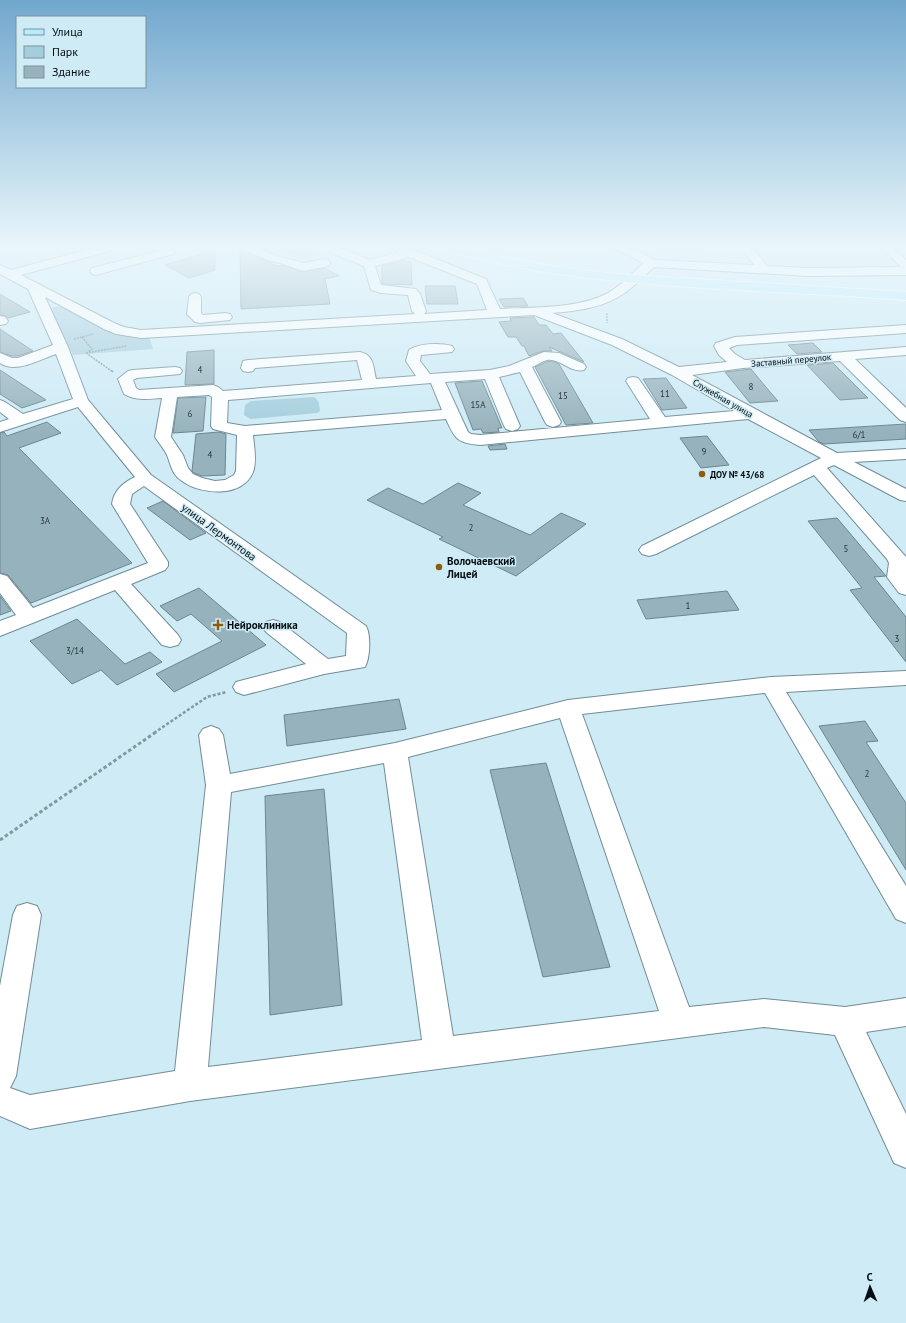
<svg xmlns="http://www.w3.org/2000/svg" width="906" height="1323" font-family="'PT Sans',sans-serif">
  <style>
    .green { fill: #a5cedd }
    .building { fill: #96b2bc; stroke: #6b868f }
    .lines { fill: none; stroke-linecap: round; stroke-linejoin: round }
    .minor-casing { stroke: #718c95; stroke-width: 2 }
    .major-casing { stroke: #fff; stroke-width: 2 }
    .path-far3 { stroke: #8398a1; stroke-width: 1.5; stroke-dasharray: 2 1; stroke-linecap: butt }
    .path-far2 { stroke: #8398a1; stroke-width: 2; stroke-dasharray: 2 1.5; stroke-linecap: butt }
    .path-far1 { stroke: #8398a1; stroke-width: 2.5; stroke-dasharray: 3 2; stroke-linecap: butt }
    .path { stroke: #8398a1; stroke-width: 3; stroke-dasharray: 3.5 2.5; stroke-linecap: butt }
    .minor { fill: #fff; fill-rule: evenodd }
    .major { fill: #b7ecfe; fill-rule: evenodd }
    .poi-dot { fill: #8f5d0a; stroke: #ceebf6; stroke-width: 1.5 }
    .labels { text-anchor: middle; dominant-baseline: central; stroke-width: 3; stroke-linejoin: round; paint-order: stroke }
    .far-street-label { font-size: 9px; fill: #040d11; stroke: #ceebf6 }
    .number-label { font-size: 9px; fill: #28363c }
    .far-poi-label { font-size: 9px; font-weight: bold; fill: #040d11; stroke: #ceebf6; text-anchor: start }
    .street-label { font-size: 11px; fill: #040d11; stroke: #ceebf6 }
    .poi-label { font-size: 11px; font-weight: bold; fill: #040d11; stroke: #ceebf6; text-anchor: start }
  </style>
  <rect width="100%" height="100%" fill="#ceebf6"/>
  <path class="green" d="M273,247H308L321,254L300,259Z
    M61,306L104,330L121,335L149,336L153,349L73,355L50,308Z
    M313,397C320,399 319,405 320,411L317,413L250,419L244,415L245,405L251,401Z"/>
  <path class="building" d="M215,250V270L189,278L165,265Z
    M240,250L277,266L281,265L303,272L325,268L339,276L325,279L330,304L241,309Z
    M404,260L411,262L412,285L382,284V266Z
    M425,286H455L458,304H427Z
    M0,294L30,312L8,318L5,316L0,315Z
    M523,298L528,306L504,307L499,299Z
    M534,317L539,325H546L553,334L561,333L584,362L549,347L552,351H543L529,356L524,346H522L516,337H508L499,322L511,321L510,318Z
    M0,329L33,351L18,356H12L0,352Z
    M813,343L822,352L797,354L788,345Z
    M214,350V384L185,385L187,352Z
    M552,361L559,364L593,423L566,425L535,367L546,362Z
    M833,363L868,398L840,400L807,365Z
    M751,369L770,392L778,401L750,403L725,372Z
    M0,370L46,400L22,408L0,394Z
    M666,378L687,408L662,410L643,379Z
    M482,381L502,428H498L499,432L483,433L481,429L473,430L455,383Z
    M206,397L203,431L173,433L178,398Z
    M47,422L61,433L19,448L132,563L31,603L8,575L0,573V433L4,432L7,436Z
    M906,424V439L824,444L819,442L809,430Z
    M219,432L226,434L225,475L202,476L194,473L192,471L196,434Z
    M707,436L729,465L701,468L680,438Z
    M505,444L507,449L490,450L488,446Z
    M458,483L481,493L463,505L530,535L561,513L586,524L516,576L439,539L443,537L367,500L388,488L423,504Z
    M163,501L206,533L190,540L147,508Z
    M837,518L886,576L874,577L906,617V662L850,590L862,588L808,521Z
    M199,588L266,645L174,692L156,674L222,641L191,614L177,621L160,606Z
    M727,591L739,610L646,619L637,600Z
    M0,596L11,611L0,615Z
    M77,619L125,664L150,652L162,662L117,685L101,670L72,684L30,641Z
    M399,699L406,729L287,746L284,715Z
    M865,721L878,741L866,742L906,803V870L819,726Z
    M546,763L610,967L543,977L490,770Z
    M324,789L342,1005L270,1015L265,796Z"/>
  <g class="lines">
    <defs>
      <path id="minor" d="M98,247H118L117,249L21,275L114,323L124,327L141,330L415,314L412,311L408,295L381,293L371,290L364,266L322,249L321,247H337L370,260L399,252L390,247H406L486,279L500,309C533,307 579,309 608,293C622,285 632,273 644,263L612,247C629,247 639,250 654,260L754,265L741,247H752L767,266L808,268L901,267L881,247H893L906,260V275L808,276L654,267C644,276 635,286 623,294C603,308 576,311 552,313L622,339L679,367L727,362L719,355L714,346L716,343L735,337L906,325V333L737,345L729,348L735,354L745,360L906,347V355L855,359L906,408V422L900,420L840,361L743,368L692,375L837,453L906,449V459L854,462L906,489V501L900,500L834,465L827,468L906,557V595L899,593L887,577L889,563L887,559L814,475L656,554L649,556L642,554L639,550L642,546L821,458L748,419L480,445C457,443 455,439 446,419L253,435C254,446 257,462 253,472C243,498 201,495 182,481C172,475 171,465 167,455C164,449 159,443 155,437L162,398C148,399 136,401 124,394L118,379L128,371L133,370L175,367L180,368L182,371L180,374L137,378L133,380L136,388L139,390L213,385L218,387L223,391L362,380L357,360L255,368L253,371L248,372L243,371L241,368L243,361L248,360L360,352C374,355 373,366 376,379L416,376L406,361L409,350C419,343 441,343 452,346L454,349L452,352L421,355L420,361L430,374L490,370L509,366L544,352L559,353L584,364L586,367L584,370C570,373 560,358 547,360C542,361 537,365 532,367L561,422L559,425L553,427L547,425L545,422L520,372L499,377L520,426L518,429L512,431L506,429L504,426L485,379L445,382L468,432L471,434L480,435L650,419L626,381L628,378L633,377L638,378L665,417L734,411L672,375L612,345L534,315L141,338L116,334L104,329L45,297L68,347L88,400L151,475L366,626C371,635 370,658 365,667L324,674L244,695L236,692L233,687L236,682L306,664L266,632L262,627L266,622L273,620L280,622L328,659L346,656L347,633L144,486L132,494L130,504L168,562V566L165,570L131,584L178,635L181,640L178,645L170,647L162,645L115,590L0,636V621L16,615L0,593V574L7,576L33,608L148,563L112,504C114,490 123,483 135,477L78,407L0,432V422L9,419L0,412V400L5,402L23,414L73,399L56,354C41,359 16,374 0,363V353L12,358H18L53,345L28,289L0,274V265L11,270ZM409,257L477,284L487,310L424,314L426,311L420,294L416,289L381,285L375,266ZM431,383L442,410L245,426L227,423L228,400ZM209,395L212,397L211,426L213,429L237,435L236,471L234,475L225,480L215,481L202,478L193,474L188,468L183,455L171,437L177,397Z
        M154,247H169L175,252L173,254L96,275L92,274L90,271L92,268L159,251Z
        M241,247H257L276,256L304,263L324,259L328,260L330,263L328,266L303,271L281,263L270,261L242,249Z
        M195,293L199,294L201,297V313L203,315L225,313L230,314L232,317L230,320L200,323L195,322L187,314L189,297L191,294Z
        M0,316L5,317L8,321L6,324L0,325Z
        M906,671V685L786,692L906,886V923L896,919L765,693L582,714L689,1007L764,999L845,1007L906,998V1026L866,1032L906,1114V1168L894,1163L835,1035L764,1027L190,1101L30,1129L0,1116V986L13,915L17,906L27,903L37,906L41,915L16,1076L10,1088L30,1095L175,1071L206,785L199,735L203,729L211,726L219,729L223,735L230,774L395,743L568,700L771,677ZM560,718L659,1011L453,1036L408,757ZM384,763L422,1040L208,1067L231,792Z"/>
      <path id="major" d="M439,247H460L501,257L558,267L615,274L906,292V300C790,291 674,290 559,274C518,269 479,259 440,249Z"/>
    </defs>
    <use href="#minor" class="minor-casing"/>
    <use href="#major" class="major-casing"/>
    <path class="path-far3" d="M782,247H818
      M655,249L734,248
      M607,313V323
      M82,337L92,349L88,352
      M74,339L93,334
      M86,353L126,346
      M86,353L113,372"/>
    <path class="path-far2" d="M112,371L113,372"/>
    <path class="path-far1" d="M154,733L207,697L226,692"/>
    <path class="path" d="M0,840L156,732"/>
    <use href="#minor" class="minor"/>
    <use href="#major" class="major"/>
  </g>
  <linearGradient id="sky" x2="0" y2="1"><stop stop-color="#71a7cd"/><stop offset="0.57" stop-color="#e9f6fb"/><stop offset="1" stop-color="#e9f6fb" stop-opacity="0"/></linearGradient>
  <rect width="906" height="433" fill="url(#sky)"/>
  <g class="poi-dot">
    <circle cx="702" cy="474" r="4"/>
    <circle cx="439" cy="567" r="4"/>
    <path d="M216 619h4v4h4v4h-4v4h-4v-4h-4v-4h4z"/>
  </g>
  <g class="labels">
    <g class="far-street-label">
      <text transform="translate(791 360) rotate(-5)">Заставный переулок</text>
      <text transform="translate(723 398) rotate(30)">Служебная улица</text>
    </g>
    <g class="number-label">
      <text x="200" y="369">4</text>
      <text x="751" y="386">8</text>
      <text x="665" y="393">11</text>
      <text x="563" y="395">15</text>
      <text x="478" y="404">15А</text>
      <text x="190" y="413">6</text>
      <text x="859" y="434">6/1</text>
      <text x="704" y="451">9</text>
      <text x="210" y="454">4</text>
      <text x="45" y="520">3А</text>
      <text x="471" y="527">2</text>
      <text x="846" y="548">5</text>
      <text x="688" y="605">1</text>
      <text x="897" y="638">3</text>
      <text x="75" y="650">3/14</text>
      <text x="867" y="773">2</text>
    </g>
    <g class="far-poi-label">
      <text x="710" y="474">ДОУ № 43/68</text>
    </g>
    <g class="street-label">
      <text transform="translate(219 532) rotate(36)">улица Лермонтова</text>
    </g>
    <g class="poi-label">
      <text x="447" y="561">Волочаевский<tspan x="447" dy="13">Лицей</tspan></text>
      <text x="227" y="625">Нейроклиника</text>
    </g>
  </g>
  <rect x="16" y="16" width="130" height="72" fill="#ceebf6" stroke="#7d929a"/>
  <rect x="24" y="29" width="20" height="6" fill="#b7ecfe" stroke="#7d929a"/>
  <text x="52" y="36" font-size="12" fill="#040d11">Улица</text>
  <rect x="24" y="46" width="20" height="12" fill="#a5cedd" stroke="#7d929a"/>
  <text x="52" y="56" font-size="12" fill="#040d11">Парк</text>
  <rect x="24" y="66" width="20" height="12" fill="#96b2bc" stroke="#7d929a"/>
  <text x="52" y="76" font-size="12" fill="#040d11">Здание</text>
  <g transform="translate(870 1287) rotate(358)" stroke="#ceebf6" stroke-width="3" paint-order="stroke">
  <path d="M0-3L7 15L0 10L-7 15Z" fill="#040d11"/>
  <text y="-6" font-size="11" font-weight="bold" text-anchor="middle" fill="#040d11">С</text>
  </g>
</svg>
